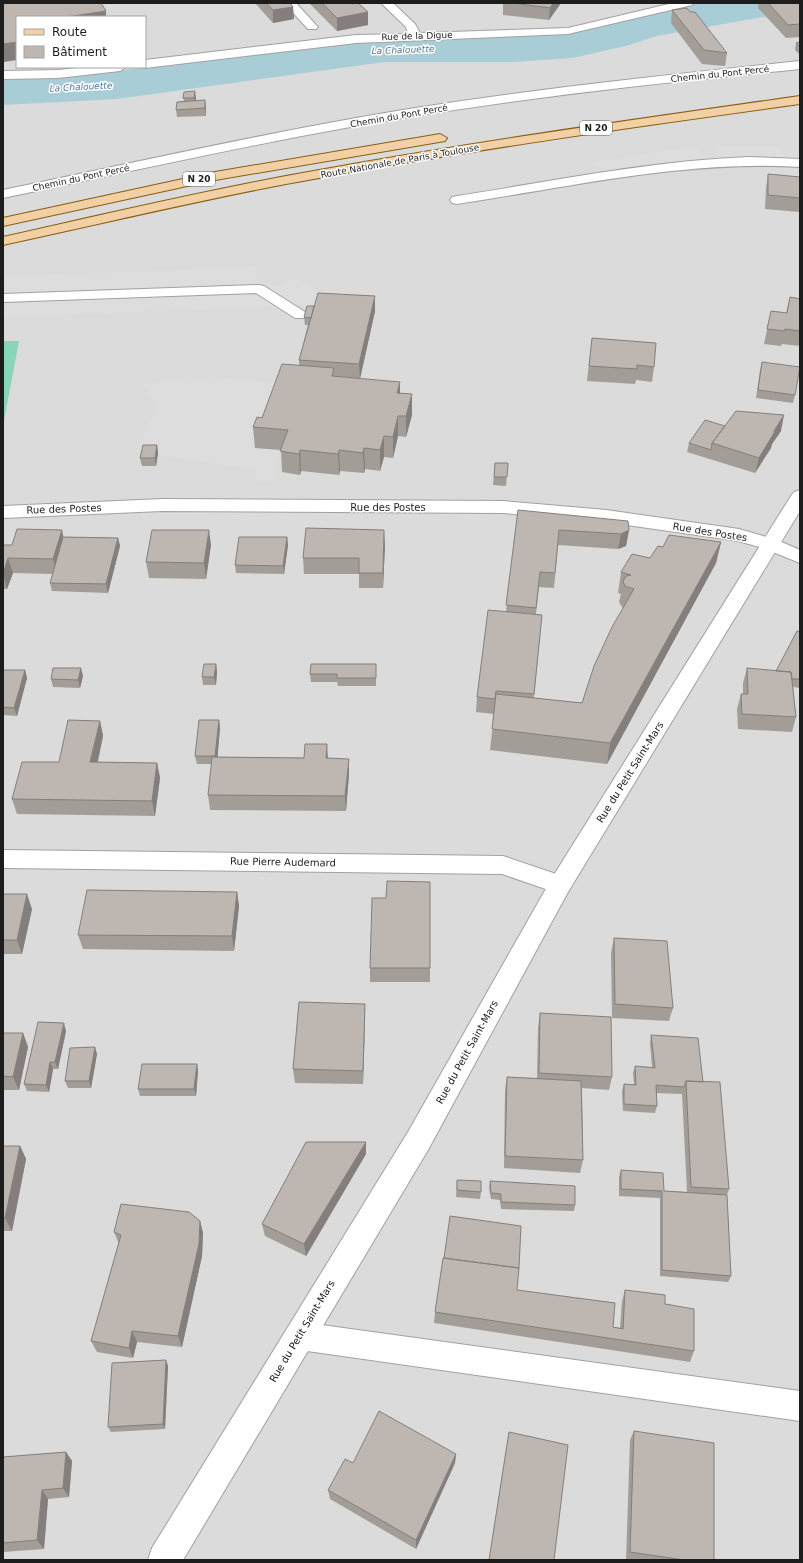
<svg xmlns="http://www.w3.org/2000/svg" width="803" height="1563" font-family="'DejaVu Sans',sans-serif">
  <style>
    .residential { fill: #dbdbdb; fill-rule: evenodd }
    .pitch { fill: #8ad5b7 }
    .parking { fill: #ddd }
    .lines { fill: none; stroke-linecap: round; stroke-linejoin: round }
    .river { fill: #a9cdd7; fill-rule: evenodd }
    .service-casing { stroke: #a1a1a1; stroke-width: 2 }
    .minor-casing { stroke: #a1a1a1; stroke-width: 2 }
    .tertiary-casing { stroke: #a1a1a1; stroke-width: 2 }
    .primary-casing { stroke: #885e0f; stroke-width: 2 }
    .service { fill: #fff; fill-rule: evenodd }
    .minor { fill: #fff; fill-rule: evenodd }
    .tertiary { fill: #fff; fill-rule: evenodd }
    .primary { fill: #f2d0a5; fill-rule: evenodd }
    .wall { fill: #a39d98 }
    .shaded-wall { fill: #847f7c }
    .building { fill: #bdb6b1; stroke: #847f7c }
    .labels { text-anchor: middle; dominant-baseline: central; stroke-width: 3; stroke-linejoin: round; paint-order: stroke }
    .far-street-label { font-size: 9px; fill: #1d1d1d; stroke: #fff }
    .far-water-label { font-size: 9px; font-style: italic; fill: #51779c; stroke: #fff }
    .shield { fill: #fff; stroke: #616161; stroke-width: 1 }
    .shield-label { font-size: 9px; font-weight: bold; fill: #1d1d1d }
    .street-label { font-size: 10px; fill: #1d1d1d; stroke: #fff }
  </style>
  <rect width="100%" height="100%" fill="#edeae4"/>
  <path class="residential" d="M3,3H800V1560H3ZM17,17H145V67H17Z"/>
  <path class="pitch" d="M3,341H19L3,426Z"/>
  <path class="parking" d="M697,147L706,158L606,174L594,162Z
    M714,147H781L785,157L716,158Z
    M257,267L258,279L275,288L296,278L330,297L307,305L3,317V277Z
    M191,376L196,380L208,377L284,384L282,450L273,482L254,481L257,469L136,452L158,406L143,385Z"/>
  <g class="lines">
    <path class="river" d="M697,3H797L791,12L657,36L626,46L572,58L513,62H384L117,99L3,105V77L117,71L384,36H513L572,32L602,26L648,12Z"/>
    <defs>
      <path id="service" d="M259,285L264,286L305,312L307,315L305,318H295L256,293L3,302V294Z
        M300,1322L800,1391V1421L300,1350L290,1346L286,1336L290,1326Z"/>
      <path id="minor" d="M284,3H296L316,25L318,27L316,29H308Z
        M381,3H393L415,24L420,33L568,28L673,3H694L692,5L568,34L356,43L145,68L142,67H145V60L356,35L408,34L406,27Z
        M800,61V69C669,82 539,96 409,117C273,139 138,170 3,198V190C138,162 273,131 409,109C539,88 669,75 800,61Z
        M88,67H126L120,71L58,78L3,79V71L58,70Z
        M748,157L800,159V167C685,160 571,187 457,204L452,203L450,200L452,197L457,196C554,181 650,161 748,157Z
        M162,499L503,501L606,510L739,529L777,540L800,550V563L763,548L738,541L606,522L503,513L162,511L3,518V506Z
        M3,850L503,856L568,878L572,885L568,892L560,894L502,874L3,868Z"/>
      <path id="tertiary" d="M800,490V511L568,892L428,1150L183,1560H148L152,1548L408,1132L552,878L791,496L794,492Z"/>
      <path id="primary" d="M800,96V104C632,127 464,151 297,182C199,200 101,224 3,245V237C101,215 199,192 297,174C464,143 632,120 800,96Z
        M440,134L447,138L445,141L215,180L3,226V218L215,172Z"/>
    </defs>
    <use href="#service" class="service-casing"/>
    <use href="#minor" class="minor-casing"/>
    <use href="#tertiary" class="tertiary-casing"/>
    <use href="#primary" class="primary-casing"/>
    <use href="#service" class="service"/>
    <use href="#minor" class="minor"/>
    <use href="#tertiary" class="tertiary"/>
    <use href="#primary" class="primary"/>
  </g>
  <path class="wall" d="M255,3H290L293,7L294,19L273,23Z
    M309,3H358L368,12V25L337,31Z
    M503,3H561L549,20L503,15Z
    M759,3H800V37L786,38L758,8Z
    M672,10L727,53L725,66L702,64L671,23Z
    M800,42V55L795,50L796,43Z
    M184,92L196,98L195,101L206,107V116L177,117L176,110L184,101L183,98Z
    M768,174L800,177V212L765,209L766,188Z
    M790,297L800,299V346L782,344L781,346L764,344L771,311L786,313Z
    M375,311L360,378L400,393L412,415L406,437L398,436L393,458L384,457L380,471L365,469L364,473L340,471L339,475L301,471L300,475L282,472L281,450L255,448L253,427L262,418L299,365V360L308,325H305L304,317Z
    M592,338L654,367L652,382L636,380L635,384L587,381Z
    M762,362L795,395L793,403L756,398L760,370Z
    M725,426L781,431L772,444L771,448L755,473L687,452L689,443Z
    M157,445L158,453L156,466H142L140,458Z
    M495,463H508L506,486L493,485Z
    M518,510L629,530L626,546L618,549L558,545L554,588L539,587L536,614L542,615L534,698L582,703L623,608L622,607L619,602L621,594L618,593L621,572L650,558L663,547L721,542L716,563L607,764L490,750L494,714L476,712L477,697L506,612Z
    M63,537L118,538L120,546L108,593L52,591L50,583L53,574L13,573L7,589H3V545H12Z
    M287,537L288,545L284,574L236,573L235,565Z
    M211,545L206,579L149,578L146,562Z
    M385,545L383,588H359V574H304L303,558Z
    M800,632V688L793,687L796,717L792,732L738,729L737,709L741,694H743V683L747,668L776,671Z
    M216,664L217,672L216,685H203L202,677Z
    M3,670H25L27,678L17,716L3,715Z
    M376,672V686H338L337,682H311L310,674Z
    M83,676L80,688L53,687L51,679Z
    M219,720L220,728L217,757L328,758L349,774L346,811L210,810L208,795L212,764H197L195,756Z
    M100,721L103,736L98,762L157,763L160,778L155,816L17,814L12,799L59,762Z
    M237,892L239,906L234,951L83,949L78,935Z
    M3,894L32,909L22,954H3Z
    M614,938L673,1008L669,1021L612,1018L611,953Z
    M370,968H430V982H370Z
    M365,1004V1018L363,1084L295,1083L293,1069Z
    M540,1013L612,1077L609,1090L582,1088L583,1160L580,1173L504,1168L505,1090L507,1077L537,1078L538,1027Z
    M66,1031L58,1069H53L49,1092L27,1091L24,1084Z
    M3,1033H23L28,1047L19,1090H3Z
    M651,1035L703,1082L729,1189L727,1195L731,1276L728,1282L660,1276V1198L619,1196V1177L621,1170L664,1191L687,1192L682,1094L656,1093L657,1106L655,1113L623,1111L622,1091L624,1084H634L633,1073L635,1066L652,1067L650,1043Z
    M97,1054L91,1088H68L65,1081Z
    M197,1064L198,1071L196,1096H140L138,1089Z
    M3,1146H20L26,1159L12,1231H3Z
    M366,1154L306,1256L265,1236L262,1224Z
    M457,1180L481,1192L480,1199L456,1197Z
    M490,1181L575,1205L574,1211L501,1209L500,1200L491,1199L489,1188Z
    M200,1221L203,1233L202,1256L182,1347L137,1342L133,1358L97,1352L91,1341L119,1244L114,1232Z
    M517,1290L613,1327L620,1328L622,1301L625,1290L665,1304L694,1351L690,1362L434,1323L435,1312Z
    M166,1360L168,1366L165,1429L111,1432L108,1427Z
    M634,1431L714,1560H626L630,1440Z
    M509,1432L554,1560H557H489Z
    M66,1452L72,1461L69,1497L48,1499L44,1549L3,1552V1457Z
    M456,1454L455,1463L416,1549L330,1499L328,1490L353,1463Z"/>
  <path class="shaded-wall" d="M553,3H561L549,20L550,8Z
    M293,7L294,19L273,23V10Z
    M106,11V17H66Z
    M368,12V25L337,31V18Z
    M17,42V60L4,62L3,57V44Z
    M195,91L196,98L195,105L194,98Z
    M205,100L206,107V116L205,108Z
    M375,296V311L360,379L359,364Z
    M400,382V403L397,393Z
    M412,394V415L406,437V416Z
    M784,415L781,431L772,444L771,448L755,473L759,458L774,431Z
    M398,416V436L393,458V437Z
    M384,436V457L380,471V450Z
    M157,445L158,453L156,466L155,458Z
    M364,448L365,469L364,473L363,453Z
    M300,450L301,471L300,475L299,454Z
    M339,450L340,471L339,475L338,454Z
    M62,530L65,545L57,574L53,559Z
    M209,530L211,545L206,579L204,563Z
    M384,530L385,545L383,588V573Z
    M629,530L626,546L618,549L621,534Z
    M287,537L288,545L284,574L283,566Z
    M118,538L120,546L108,593L106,584Z
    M721,542L716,563L607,764L610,743Z
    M8,558L13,573L7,589L3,574Z
    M216,664L217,672L216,685L214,677Z
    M81,668L83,676L80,688L78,680Z
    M25,670L27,678L17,716L14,708Z
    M219,720L220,728L217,764L215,756Z
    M100,721L103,736L94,777L90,762Z
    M327,744L328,759L326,758Z
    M349,759V774L346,811L345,796Z
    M157,763L160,778L155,816L152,801Z
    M237,892L239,906L234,951L232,936Z
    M27,894L32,909L22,954L17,940Z
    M365,1004V1018L363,1084V1071Z
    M64,1023L66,1031L58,1069L55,1062Z
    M23,1033L28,1047L19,1090L13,1077Z
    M95,1047L97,1054L91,1088L89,1081Z
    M50,1062L53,1069L49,1092L46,1085Z
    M197,1064L198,1071L196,1096L194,1089Z
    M366,1142V1154L306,1256L304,1244Z
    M20,1146L26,1159L12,1231L5,1218Z
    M200,1221L203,1233L202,1256L182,1347L178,1336Z
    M132,1331L137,1342L133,1358L129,1348Z
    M166,1360L168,1366L165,1429L163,1424Z
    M66,1452L72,1461L69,1497L63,1488Z
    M456,1454L455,1463L416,1549V1540Z
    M42,1490L48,1499L44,1549L37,1540Z"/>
  <path class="building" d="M3,3H101L106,11L66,17H17V42L3,44Z
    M266,3H290L293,7L273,10Z
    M322,3H358L368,12L337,18Z
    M512,3H553L550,8Z
    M768,3H800V24L788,25Z
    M687,8L690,12H695L727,53L704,50L672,10Z
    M800,42V47L796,43Z
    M195,91L194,98H183L184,92Z
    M205,100V108L176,110L177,102Z
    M768,174L800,177V198L768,195Z
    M318,293L375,296L359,364L299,360Z
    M790,297L800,299V331L785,329V331L767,329L771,311L787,313Z
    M307,306H314L311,318L304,317Z
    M592,338L656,343L654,367L637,365V369L589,366Z
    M762,362L800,367L795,395L758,390Z
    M282,364L334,368L332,376L400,382L397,393L412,394L406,416H398L393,437L384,436L380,450L364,448L363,453L339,450L338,454L300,450L299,454L280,451L288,430L253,427L257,417L262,418Z
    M736,411L784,415L774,431V433L759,458L712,443Z
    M705,420L725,426L712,443L711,450L689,443Z
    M143,445H157L155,458H140Z
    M495,463H508L507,477H494Z
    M518,510L628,521L629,530L621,534L559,530L555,573L540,572L536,608L506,605Z
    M306,528L384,530L383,573H359V558H303Z
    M17,529L62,530L53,559L8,558L3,574V545H12Z
    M152,530H209L204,563L146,562Z
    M669,535L721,542L610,743L492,729L496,694L582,703L594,666L612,627L634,589L625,586L623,581L626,576L631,575L621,572L632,554L650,558L658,546L663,547Z
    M63,537L118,538L106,584L50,583Z
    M239,537H287L283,566L235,565Z
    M488,610L542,615L534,694L496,691L495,699L477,697Z
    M797,631L800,632V679H792L791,672L776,671Z
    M204,664H216L214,677H202Z
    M311,664H376V678H337V674H310Z
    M53,668H81L78,680L51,679Z
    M747,668L791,672L796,717L742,714L741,694H748Z
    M3,670H25L14,708L3,707Z
    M68,720L100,721L90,762L157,763L152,801L12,799L22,762H59Z
    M199,720H219L215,756H195Z
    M305,744H327L326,758L349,759L345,796L208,795L212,757L304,758Z
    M387,881L430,882V968H370L372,898H386Z
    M87,890L237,892L232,936L78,935Z
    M3,894H27L17,940H3Z
    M614,938L667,941L673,1008L615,1004Z
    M299,1002L365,1004L363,1071L293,1069Z
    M540,1013L611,1017L612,1077L539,1073Z
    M38,1022L64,1023L55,1062H50L46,1085L24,1084Z
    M3,1033H23L13,1077L3,1076Z
    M651,1035L698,1038L703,1082L686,1081L684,1087L656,1085L657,1106L624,1104V1084L636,1085L635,1066L655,1068Z
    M95,1047L89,1081H65L70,1048Z
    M142,1064H197L194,1089H138Z
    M507,1077L581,1081L583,1160L505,1156Z
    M686,1081L720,1082L729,1189L691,1187Z
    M306,1142H366L304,1244L262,1224Z
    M3,1146H20L5,1218H3Z
    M621,1170L663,1173L664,1191L727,1195L731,1276L662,1270V1191L621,1189Z
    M457,1180L481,1181V1192L457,1190Z
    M490,1181L575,1186V1205L501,1202V1194L491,1193Z
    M121,1204L189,1212L200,1221L199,1244L178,1336L132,1331L129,1348L91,1341L121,1235L114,1232Z
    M450,1216L521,1226L519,1268L444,1258Z
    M443,1258L519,1268L517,1290L615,1303L613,1327L623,1329L625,1290L665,1295V1304L694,1309V1351L435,1312Z
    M166,1360L163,1424L108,1427L112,1363Z
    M379,1411L456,1454L416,1540L328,1490L345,1459L353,1463Z
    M634,1431L714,1443V1560H684L630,1552Z
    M509,1432L568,1445L554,1560H557H489Z
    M66,1452L63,1488L42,1490L37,1540L3,1543V1457Z"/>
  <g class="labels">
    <g class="far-street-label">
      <text transform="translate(417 36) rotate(-2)">Rue de la Digue</text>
      <text transform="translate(720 74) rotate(-6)">Chemin du Pont Percé</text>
      <text transform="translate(399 116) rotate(-10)">Chemin du Pont Percé</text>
      <text transform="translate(400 161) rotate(-10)">Route Nationale de Paris à Toulouse</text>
      <text transform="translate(81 178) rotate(-12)">Chemin du Pont Percé</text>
    </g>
    <g class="far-water-label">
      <text transform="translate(403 50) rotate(-2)">La Chalouette</text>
      <text transform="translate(81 87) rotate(-3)">La Chalouette</text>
    </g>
    <g class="shield">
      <rect x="580" y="121" width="32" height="14" rx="3"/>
      <rect x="183" y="172" width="32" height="14" rx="3"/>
    </g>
    <g class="shield-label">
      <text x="596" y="128">N 20</text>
      <text x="199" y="179">N 20</text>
    </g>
    <g class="street-label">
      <text x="388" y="507">Rue des Postes</text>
      <text transform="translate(64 509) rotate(-2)">Rue des Postes</text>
      <text transform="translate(710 532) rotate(9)">Rue des Postes</text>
      <text transform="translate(630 772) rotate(-58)">Rue du Petit Saint-Mars</text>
      <text transform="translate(283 862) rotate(1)">Rue Pierre Audemard</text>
      <text transform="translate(467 1052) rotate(-61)">Rue du Petit Saint-Mars</text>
      <text transform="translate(302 1331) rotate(-59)">Rue du Petit Saint-Mars</text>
    </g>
  </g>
  <rect width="803" height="1563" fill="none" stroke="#1d1d1d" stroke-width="8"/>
  <rect x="16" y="16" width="130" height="52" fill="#ffffff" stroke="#a5a5a5"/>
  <rect x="24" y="29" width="20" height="6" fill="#f2d0a5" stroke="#a5a5a5"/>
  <text x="52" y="36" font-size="12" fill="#1d1d1d">Route</text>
  <rect x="24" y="46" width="20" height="12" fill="#bdb6b1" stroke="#a5a5a5"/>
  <text x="52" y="56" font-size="12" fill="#1d1d1d">Bâtiment</text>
</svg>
